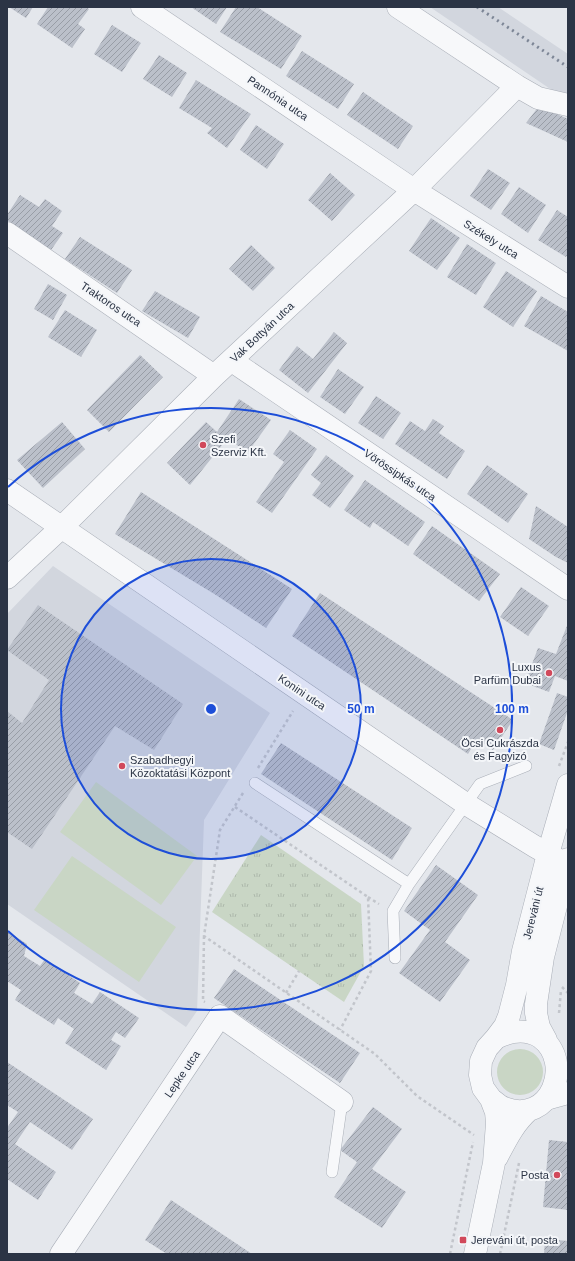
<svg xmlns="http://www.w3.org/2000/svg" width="575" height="1261" font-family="Helvetica,sans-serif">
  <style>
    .built { fill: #d2d6de }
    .green { fill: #c9d6c5 }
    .park { fill: url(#park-tufts) }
    .building { fill: url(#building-hatch) }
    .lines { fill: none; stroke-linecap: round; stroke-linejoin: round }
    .service-casing { stroke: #a9aeb7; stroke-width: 12 }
    .minor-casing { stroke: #a9aeb7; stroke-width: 23 }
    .tertiary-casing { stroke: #a9aeb7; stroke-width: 23 }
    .path { stroke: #c2c5cb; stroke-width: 2.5; stroke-dasharray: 3 3; stroke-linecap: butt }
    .service { stroke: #f7f8fa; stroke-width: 11 }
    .minor { stroke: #f7f8fa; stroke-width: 22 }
    .tertiary { stroke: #f7f8fa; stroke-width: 22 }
    .rail { stroke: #7d8696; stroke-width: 3; stroke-dasharray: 2 4; stroke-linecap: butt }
    .ring { fill: none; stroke: #1d4ed8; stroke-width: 2 }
    .poi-dot { fill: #d1495b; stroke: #f4f6f9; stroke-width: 1.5 }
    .labels { text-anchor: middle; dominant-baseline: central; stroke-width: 4; stroke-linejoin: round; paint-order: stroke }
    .street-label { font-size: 11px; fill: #2b3445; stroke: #f4f6f9 }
    .poi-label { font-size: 11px; fill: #2b3445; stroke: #f4f6f9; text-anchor: start }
    .centre { fill: #1d4ed8; stroke: #f4f6f9; stroke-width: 2 }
    .ring-label { font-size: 12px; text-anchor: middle; font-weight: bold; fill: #1d4ed8; stroke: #f4f6f9; stroke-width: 4; stroke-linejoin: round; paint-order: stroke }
  </style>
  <defs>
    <pattern id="park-tufts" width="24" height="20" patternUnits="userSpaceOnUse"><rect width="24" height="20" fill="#c9d6c5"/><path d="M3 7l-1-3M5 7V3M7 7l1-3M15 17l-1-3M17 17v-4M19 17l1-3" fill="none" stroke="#adb8ab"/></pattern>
    <pattern id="building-hatch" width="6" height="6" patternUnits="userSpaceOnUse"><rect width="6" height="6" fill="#bbc0ca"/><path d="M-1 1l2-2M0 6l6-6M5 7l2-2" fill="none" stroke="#989da6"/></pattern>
  </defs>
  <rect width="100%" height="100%" fill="#e4e7ec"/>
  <path class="built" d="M430,7H498L568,54V101Z
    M53,566L270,713L204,820L197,1011L186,1027L7,904V614Z"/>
  <path class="green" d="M96,782L197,856L161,905L60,832Z
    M72,856L176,927L139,982L34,910Z
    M497 1072a23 23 0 1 1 46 0a23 23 0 1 1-46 0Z"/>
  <path class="park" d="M261,835L361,904L364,966L344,1002L212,912Z"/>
  <path class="building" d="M9,7H33L26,18Z
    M48,7H86L89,9L78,24L85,29L72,48L37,24Z
    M191,7H227L216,24Z
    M236,7H257L302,36L281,69L220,32Z
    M112,25L141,43L122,72L94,54Z
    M302,51L354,84L338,109L286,76Z
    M159,55L187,73L172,97L143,79Z
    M196,80L251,114L227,148L207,133L212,128L179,108Z
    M363,92L413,126L398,149L347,115Z
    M539,106L568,119V142L526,123Z
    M256,125L284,144L267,169L240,150Z
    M488,169L510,183L491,210L470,196Z
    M330,173L355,195L332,221L308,200Z
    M519,187L546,205L528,233L501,214Z
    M20,195L39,207L45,199L62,211L52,226L63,233L51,250L7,220V215Z
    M557,210L568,217V254L566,257L538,240Z
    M431,218L460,238L437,270L409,251Z
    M80,237L132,270L117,293L65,259Z
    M467,244L496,263L476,295L447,277Z
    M251,245L275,268L253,291L229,269Z
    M506,271L537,291L513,327L483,307Z
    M48,284L67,295L53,320L34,309Z
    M155,291L200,317L188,338L142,311Z
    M541,296L568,312V351L524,326Z
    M65,310L97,330L81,357L48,337Z
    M334,332L347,343L308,393L279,370L297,346L313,359Z
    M140,355L163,377L109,432L87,410Z
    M338,369L364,387L345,414L320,397Z
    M376,396L401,413L383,439L358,423Z
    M239,399L271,420L248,452L227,439L190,485L167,463L206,422L217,432Z
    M433,419L444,426L439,433L465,451L447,479L395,444L410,421L425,431Z
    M62,422L85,449L43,488L17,460Z
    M290,430L317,449L272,513L256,502L284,462L273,454Z
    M326,455L354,476L330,508L312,495L321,483L311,475Z
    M487,465L528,494L508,523L467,494Z
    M365,480L425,522L408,546L373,522L370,528L344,510Z
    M141,492L292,589L266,628L216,595L115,534Z
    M536,506L568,527V563L556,557L529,539Z
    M432,526L500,574L479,601L413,554Z
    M521,587L549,606L528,636L500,617Z
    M320,593L513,720L493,750L477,739L468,754L292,636Z
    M38,605L183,704L154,750L115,726L32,849L7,832V711L22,723L49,680L7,650Z
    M568,623V681L555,676L549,692L525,683L538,648L556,654Z
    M557,693L568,697V710L554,750L539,744Z
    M281,743L412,828L392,860L261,774Z
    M436,865L478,895L445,942L470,960L440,1002L399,973L430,930L404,911Z
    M7,931L27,944L24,956L40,966L45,959L80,983L74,993L92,1004L100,992L139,1018L125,1038L116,1032L111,1040L121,1046L106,1070L65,1043L74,1029L58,1018L54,1025L15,1000L21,990L7,981Z
    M234,969L360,1053L340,1083L214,998Z
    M7,1062L93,1119L72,1150L30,1122L15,1144L56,1172L38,1200L7,1179V1128L18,1112L7,1105Z
    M373,1107L402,1129L372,1169L406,1192L382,1228L334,1197L357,1162L340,1150Z
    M549,1140L568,1142V1210L543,1207Z
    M171,1200L252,1254H167L145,1240Z
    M545,1239L568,1241V1254H544Z"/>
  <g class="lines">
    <defs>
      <path id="service" d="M255,783L409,884L480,784L526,766
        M395,958L393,911L409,884
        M332,1172L342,1102"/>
      <path id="minor" d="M142,7L414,190L568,287
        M398,7L517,86L538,98L568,105
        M7,233L214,376
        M232,361L568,589
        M7,490L466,804L534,846L564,863
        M7,578L62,527L214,376L414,190L517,86
        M550,1098L568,1093
        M61,1254L220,1016L342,1102"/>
      <path id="tertiary" d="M546,1040L539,1027L536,1013V1004L543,957L568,859
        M491,1099C495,1102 499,1106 504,1108C551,1126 575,1062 540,1037C525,1028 510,1031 496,1038
        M497,1157C506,1140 514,1123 529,1110
        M475,1254L494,1163L497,1123L496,1112L491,1099L483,1088L480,1075L481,1061L487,1048L496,1038L505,1026L509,1016L517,985L523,951L548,854L568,785"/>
    </defs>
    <use href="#service" class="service-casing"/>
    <use href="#minor" class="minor-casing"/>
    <use href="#tertiary" class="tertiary-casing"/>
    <path class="path" d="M559,766L568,742
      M258,768L293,711
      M243,793L220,830L204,936L375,1054L417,1096L474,1135
      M235,807L368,897L371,971L340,1030
      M368,897L379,904
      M204,936L203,1001L205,1002
      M562,987L568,993
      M286,993L299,971
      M559,1013L561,990
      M450,1254L473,1142
      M500,1254L519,1163"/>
    <use href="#service" class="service"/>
    <use href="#minor" class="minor"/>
    <use href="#tertiary" class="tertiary"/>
    <path class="rail" d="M477,7L568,67"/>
  </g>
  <circle cx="211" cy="709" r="150" fill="#1d4ed8" fill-opacity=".12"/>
  <g class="ring">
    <circle cx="211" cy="709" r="150"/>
    <path d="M8 487A301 301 0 1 1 8 931"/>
  </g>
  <g class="poi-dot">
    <circle cx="203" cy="445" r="4"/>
    <circle cx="549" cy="673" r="4"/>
    <circle cx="500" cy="730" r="4"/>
    <circle cx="122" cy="766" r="4"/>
    <circle cx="557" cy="1175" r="4"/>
    <rect x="459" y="1236" width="8" height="8" rx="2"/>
  </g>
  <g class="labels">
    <g class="street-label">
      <text transform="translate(278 98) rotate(34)">Pannónia utca</text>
      <text transform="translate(491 239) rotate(32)">Székely utca</text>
      <text transform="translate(111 304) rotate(34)">Traktoros utca</text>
      <text transform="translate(262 332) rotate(-43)">Vak Bottyán utca</text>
      <text transform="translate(400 475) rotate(34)">Vörössipkás utca</text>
      <text transform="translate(302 692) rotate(34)">Konini utca</text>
      <text transform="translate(533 913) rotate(-76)">Jereváni út</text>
      <text transform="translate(182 1074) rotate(-56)">Lepke utca</text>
    </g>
    <g class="poi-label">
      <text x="211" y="439">Szefi<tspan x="211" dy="13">Szerviz Kft.</tspan></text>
      <text x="541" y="667" text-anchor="end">Luxus<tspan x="541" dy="13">Parfüm Dubai</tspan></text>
      <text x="500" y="743" text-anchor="middle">Öcsi Cukrászda<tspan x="500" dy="13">és Fagyizó</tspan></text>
      <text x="130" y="760">Szabadhegyi<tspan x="130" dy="13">Közoktatási Központ</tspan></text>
      <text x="549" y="1175" text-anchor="end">Posta</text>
      <text x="471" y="1240">Jereváni út, posta</text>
    </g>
  </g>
  <circle cx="211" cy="709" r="6" class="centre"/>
  <g class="ring-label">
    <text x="361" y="713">50 m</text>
    <text x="512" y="713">100 m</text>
  </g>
  <rect width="575" height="1261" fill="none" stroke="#2b3445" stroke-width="16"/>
</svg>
